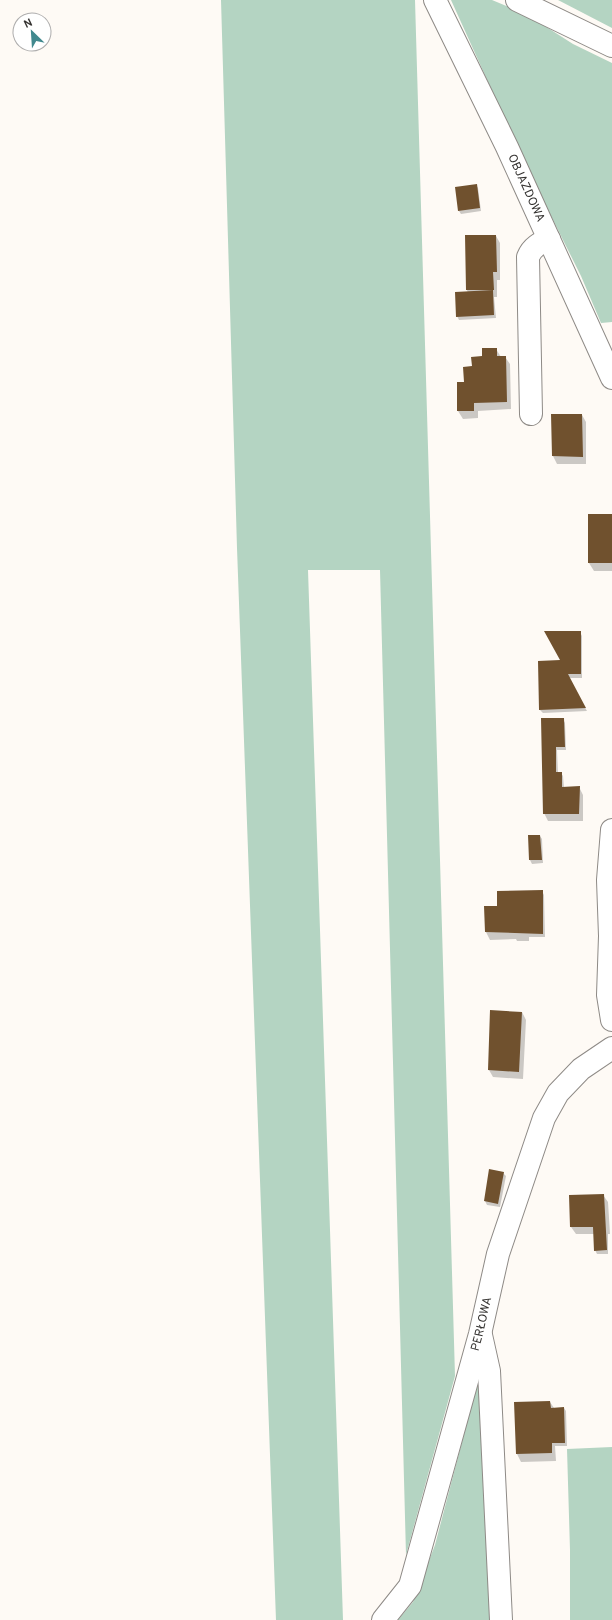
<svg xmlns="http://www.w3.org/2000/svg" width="612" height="1620" font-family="Overpass,sans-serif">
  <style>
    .green { fill: #b4d4c2 }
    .shadow { fill: #0003 }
    .building { fill: #70512e }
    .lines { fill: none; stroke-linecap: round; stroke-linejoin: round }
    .minor-casing { stroke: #8e8a86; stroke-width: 24 }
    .minor { stroke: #fff; stroke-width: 22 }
    .labels { text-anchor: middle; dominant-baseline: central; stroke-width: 4; stroke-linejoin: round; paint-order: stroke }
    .street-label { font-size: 12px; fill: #353331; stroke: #fff }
  </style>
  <rect width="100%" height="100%" fill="#fefaf5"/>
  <path class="green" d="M221,0H415L455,1376L406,1555L380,570H308L343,1620H276L237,548Z
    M451,0H492L526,14L573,44L612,63V322L601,323L581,276L526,166Z
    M558,0H612V28Z
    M478,1381L484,1400L492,1620H398L413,1602L435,1545Z
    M612,1447V1620H570V1550L567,1449Z"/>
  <path class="shadow" d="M476,185L478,188L481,211L461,214L459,211Z
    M496,236L500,243V280H497V297H494L496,318L459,320L457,316L468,293L467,290Z
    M496,349L501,357H505L510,364L511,409L478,411V418L463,419L458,411V383H465L473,367L483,357Z
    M552,415H582L586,422V464H557L553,456Z
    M589,515H612V571H594L589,563Z
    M580,632L582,636V678H568L587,711L543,713L540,710L562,661Z
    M563,719L565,723L566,750H557L558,773H561L563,776L564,788L579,787L583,795V821H548L544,813L543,787Z
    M529,836H540L542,839L543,863L532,864L530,860Z
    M542,891L544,895L545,937H529V941H517L516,939L490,940L486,932L485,907H498Z
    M522,1012L526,1020L523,1079L493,1077L489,1070Z
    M503,1173L506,1176L500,1207L487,1205L485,1201Z
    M603,1195L608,1202L610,1234H608V1254H597L595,1250L594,1234H576L571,1227Z
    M550,1402L554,1408H564L566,1411L567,1446H555L556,1461L521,1462L517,1454L515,1403Z"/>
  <path class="building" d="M477,184L480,208L458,211L455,187Z
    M465,235H496L497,272H493L494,290H466Z
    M493,290L494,315L456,317L455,292Z
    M482,348H497V356H506L507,402L474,403V411H457V382H464L463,367L472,366L471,357L482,356Z
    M551,414H582L583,457L552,456Z
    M588,514H612V563H588Z
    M544,631H581V674H568L586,708L539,710L538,661L560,660Z
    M541,718H564L565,747H556V772H562V787L580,786L579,814H543Z
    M528,835H540L542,860H529Z
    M543,890V934L485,932L484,906H497V891Z
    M490,1010L522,1012L519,1072L488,1070Z
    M489,1169L504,1172L498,1204L484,1201Z
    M604,1194L607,1250L594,1251L593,1227H570L569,1195Z
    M550,1401L551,1408L564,1407L565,1443H552V1453L516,1454L514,1402Z"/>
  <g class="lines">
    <defs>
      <g id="minor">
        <path id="s1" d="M435,0L507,147L612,378"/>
        <path d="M517,0L612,46"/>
        <path d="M531,414L528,257C532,247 540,243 549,239"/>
        <path d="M612,830L608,880L610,936L608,995L612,1020"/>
        <path d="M481,1335L489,1371L501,1620"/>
        <path id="s2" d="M383,1620L410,1586L480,1334L498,1254L544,1118L558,1093L581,1069L612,1048"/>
      </g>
    </defs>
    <use href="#minor" class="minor-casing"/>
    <use href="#minor" class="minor"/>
  </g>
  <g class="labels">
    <g class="street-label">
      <text stroke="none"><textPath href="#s1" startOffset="209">OBJAZDOWA</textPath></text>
      <text stroke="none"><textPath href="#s2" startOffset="315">PERŁOWA</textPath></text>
    </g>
  </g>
  <g transform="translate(32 32) rotate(335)"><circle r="19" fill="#ffffff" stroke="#aeadad"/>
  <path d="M0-3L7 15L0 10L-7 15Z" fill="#41898e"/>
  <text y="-6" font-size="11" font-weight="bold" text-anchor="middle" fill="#353331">N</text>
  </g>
</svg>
